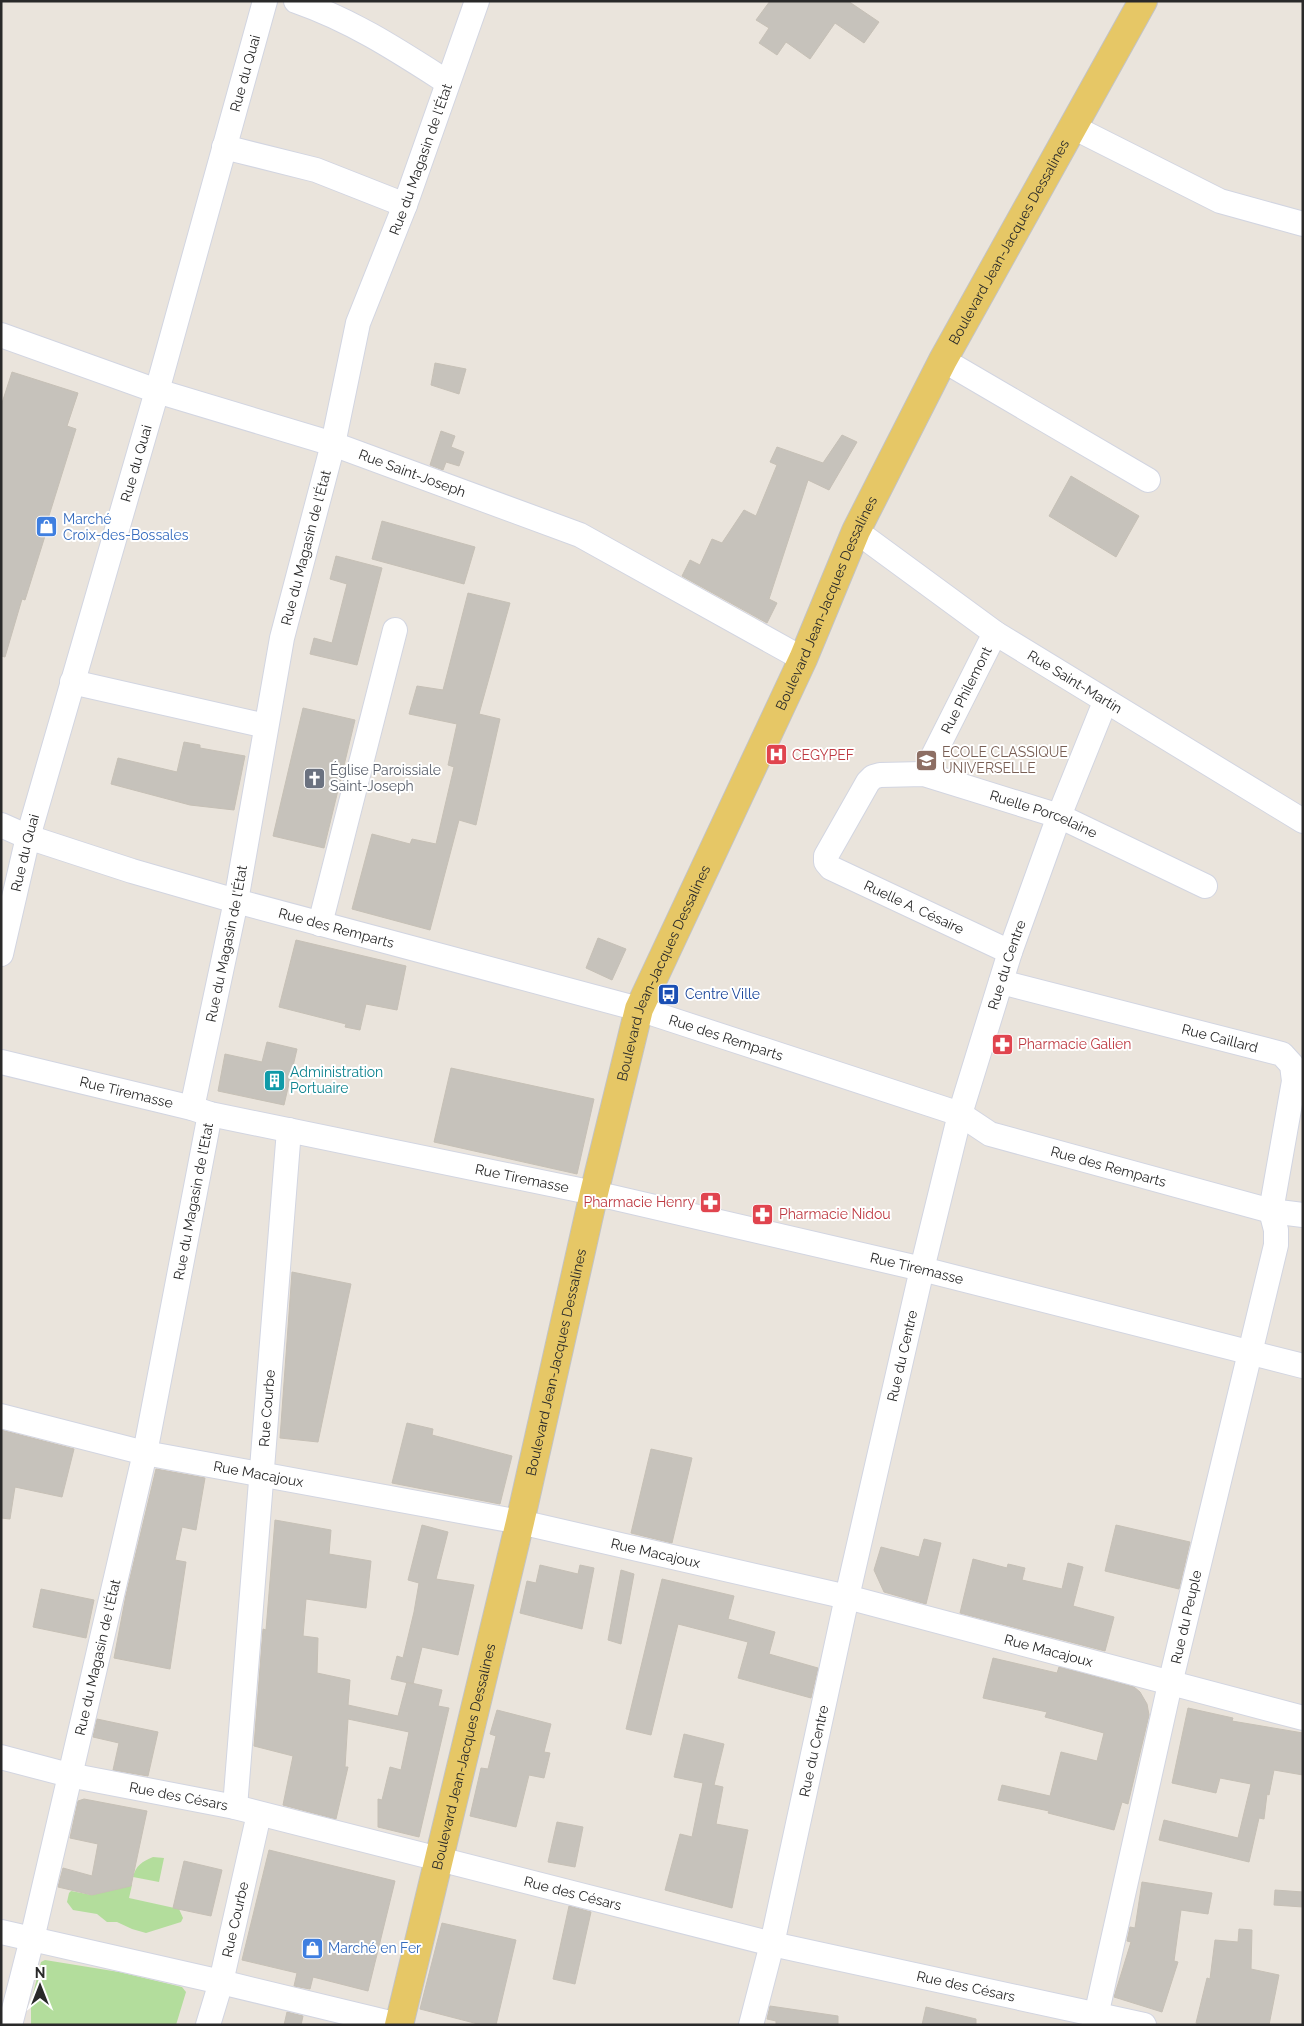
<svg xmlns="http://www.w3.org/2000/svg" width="1304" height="2026" font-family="Raleway,sans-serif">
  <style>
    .green { fill: #b3dd9c }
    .building { fill: #c6c2bb; stroke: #c6c0b6 }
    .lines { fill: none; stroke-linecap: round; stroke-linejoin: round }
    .minor-casing { stroke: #d2d5e1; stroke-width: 26 }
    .major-casing { stroke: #c3c3c3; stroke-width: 30 }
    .minor { stroke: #fff; stroke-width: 24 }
    .major { stroke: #e6c766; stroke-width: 28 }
    .labels { text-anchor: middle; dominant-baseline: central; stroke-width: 4; stroke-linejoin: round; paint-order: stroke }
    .street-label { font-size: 14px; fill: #292929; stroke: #fff }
    .shop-label { font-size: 14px; fill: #366cbe; stroke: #fff; text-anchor: start }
    .education-label { font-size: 14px; fill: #785e54; stroke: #fff; text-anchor: start }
    .health-label { font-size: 14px; fill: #be3a42; stroke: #fff; text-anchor: start }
    .worship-label { font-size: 14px; fill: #5b616d; stroke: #fff; text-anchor: start }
    .transit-label { font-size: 14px; fill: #164399; stroke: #fff; text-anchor: start }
    .culture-label { font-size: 14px; fill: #0d838f; stroke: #fff; text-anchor: start }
  </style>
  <rect width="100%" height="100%" fill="#eae4dc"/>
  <path class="green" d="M153,1857L164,1858L159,1882L133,1877C136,1865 142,1862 153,1857Z
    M132,1885L129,1898L179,1909L183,1918L181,1922L146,1933L132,1929L117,1922H107L97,1914L73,1910L67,1902L69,1893L71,1891L92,1895Z
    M45,1960L119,1972L182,1987L186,1992L176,2025H31V2002L41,1962Z"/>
  <path class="building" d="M770,1H848L879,22L864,43L835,23L810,59L786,42L777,55L759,43L769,28L756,20Z
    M435,363L466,369L459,394L431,385Z
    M12,372L78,393L67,426L76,429L48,519L50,520L25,600L22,599L5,657L1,656V406Z
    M441,431L455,436L451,447L464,452L459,466L446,462L443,470L430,465Z
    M842,435L857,442L829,490L808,480L769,599L777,603L767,623L682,576L690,560L700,565L712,539L722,543L744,510L756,516L777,465L770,462L777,447L823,463Z
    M1071,476L1139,516L1116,557L1049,516Z
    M382,521L475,547L464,584L372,559Z
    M336,556L382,568L357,665L310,654L314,638L332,643L347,584L330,579Z
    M468,593L510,603L479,714L500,719L476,825L459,820L430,930L352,909L372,834L410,844L412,839L436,844L454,767L448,765L457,724L409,714L417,686L443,690Z
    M303,708L355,720L324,848L273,836Z
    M184,742L200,745V748L245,756L234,810L190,805L111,784L118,758L177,772Z
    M598,938L626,949L612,980L586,968Z
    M296,940L406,966L397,1010L366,1004L360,1030L345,1027L346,1024L279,1007Z
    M267,1042L297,1049L284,1105L218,1091L225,1054L262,1062Z
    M451,1068L594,1099L577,1174L434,1142Z
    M292,1272L351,1284L318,1442L280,1438Z
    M407,1423L433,1429L432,1435L512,1456L500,1504L392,1483Z
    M1,1430L74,1449L62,1497L15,1487L10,1519L1,1518Z
    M651,1449L692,1458L672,1543L631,1533Z
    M156,1469L205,1478L196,1530L182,1527L175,1560L186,1562L170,1669L114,1658L126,1595Z
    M275,1520L331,1530L329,1554L371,1561L366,1608L306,1599L303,1636L318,1638L317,1673L350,1680L348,1705L398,1716L407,1682L442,1690L438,1706L449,1708L419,1837L378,1827V1799L382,1800L390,1767L401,1770L409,1732L348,1719L345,1767H348L336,1819L283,1805L293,1756L254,1746L263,1629L266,1630Z
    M422,1525L448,1532L436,1579L474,1585L458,1655L422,1647L413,1684L391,1679L397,1656L403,1658L414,1612L419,1583L408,1580Z
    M1116,1525L1190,1542L1179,1589L1105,1571Z
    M924,1539L941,1543L926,1604L884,1592L874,1570L881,1547L919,1557Z
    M973,1559L1007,1568L1008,1564L1025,1568L1022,1580L1062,1589L1068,1563L1083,1567L1073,1606L1114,1617L1105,1651L960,1613Z
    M540,1565L578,1574L580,1565L594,1568L582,1629L520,1613L527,1581L536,1583Z
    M621,1570L634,1574L621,1644L608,1640Z
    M662,1579L734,1596L728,1619L775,1632L769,1654L818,1668L811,1698L738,1678L748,1642L678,1624L651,1735L626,1729Z
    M41,1589L94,1600L86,1638L33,1627Z
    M993,1658L1057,1673L1059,1667L1134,1687L1140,1692L1147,1704L1149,1715L1128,1804L1122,1802L1114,1830L1048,1813L1049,1811L998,1800L1002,1785L1050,1796L1061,1752L1097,1761L1104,1733L1045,1717L1047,1712L983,1698Z
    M1188,1708L1233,1718L1232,1721L1303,1733V1775L1274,1770L1269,1795L1267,1794L1264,1819L1259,1818L1249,1862L1159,1840L1164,1820L1238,1838L1251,1784L1220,1778L1216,1793L1172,1783Z
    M497,1710L551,1724L544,1752L550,1753L544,1778L529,1775L516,1827L470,1816L481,1768L488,1769L496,1736L490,1734Z
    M97,1719L158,1732L148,1776L113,1770L119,1743L93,1737Z
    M684,1734L724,1744L714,1785L723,1787L716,1824L748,1830L732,1908L665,1890L680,1834L692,1837L703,1783L674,1777Z
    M84,1799L147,1811L131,1886L92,1895L58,1887L63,1868L92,1876L98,1844L70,1838L78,1801Z
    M557,1822L583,1827L575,1867L548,1862Z
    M269,1850L395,1881L368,1991L313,1977L310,1989L294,1986L297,1973L242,1960Z
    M184,1861L222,1870L211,1916L173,1908Z
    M1142,1882L1212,1893L1208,1914L1181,1910L1174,1961L1178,1962L1162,2012L1114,1997L1131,1942L1127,1941L1130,1927L1135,1928Z
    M1275,1890L1303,1892V1907L1274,1905Z
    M569,1906L591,1912L575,1984L553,1979Z
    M442,1923L516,1940L496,2025H482L420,2009Z
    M1239,1929L1252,1930L1251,1969L1279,1975L1269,2025H1204L1196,2023L1207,1978L1210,1979L1215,1940L1238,1942Z
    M770,2006L838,2016V2025H776V2021L767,2019Z
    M926,2007L976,2019V2025H922Z
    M287,2012L303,2016L301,2025H284Z"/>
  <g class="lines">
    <defs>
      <g id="minor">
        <path d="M296,1C353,21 397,50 447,82"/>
        <path d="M1073,127L1220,201L1303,224"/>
        <path d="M224,147L316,170L405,205"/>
        <path id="s1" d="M1,335L157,391L333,444L580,535L803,659"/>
        <path d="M943,360L1148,480"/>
        <path id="s2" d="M856,531L995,633L1303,821"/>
        <path d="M72,682L266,726"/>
        <path id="s3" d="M924,774L995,633"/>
        <path id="s4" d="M1,825L28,837L132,871L236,901L639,1009L960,1114L990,1134L1271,1211L1303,1215"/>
        <path d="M320,924L395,630"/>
        <path id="s5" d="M1010,952L831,868L826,862V856L868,782L873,777L880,775L924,774L1059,816L1205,886"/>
        <path id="s6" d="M1,954L28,837L157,391L265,1"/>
        <path id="s7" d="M1001,982L1282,1054L1292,1065L1294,1081L1271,1211L1276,1230V1245L1170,1684L1094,2025"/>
        <path id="s8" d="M1,1062L192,1108L210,1114L594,1193L922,1269L1303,1366"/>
        <path id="s9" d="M192,1108L236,901L282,638L333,444L358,323L405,205L477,1"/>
        <path id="s10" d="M1,1416L145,1453L520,1522L847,1597L1303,1718"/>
        <path id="s11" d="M1,1757L69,1775L235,1807L772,1944L1144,2025"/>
        <path id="s12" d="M235,1807L289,1130"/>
        <path d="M1,1932L221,1982L398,2025"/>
        <path id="s13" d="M10,2025L32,1939L145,1453L210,1114"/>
        <path id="s14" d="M208,2025L221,1982L259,1814"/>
        <path id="s15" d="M751,2025L772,1944L847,1597L922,1269L960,1114L1010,952L1059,816L1105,702"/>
      </g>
      <g id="major">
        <path id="s16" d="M399,2025L520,1522L594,1193L639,1009L803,659L856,531L943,360L1143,1"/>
      </g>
    </defs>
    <use href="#minor" class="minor-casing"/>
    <use href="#major" class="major-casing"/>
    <use href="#minor" class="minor"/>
    <use href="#major" class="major"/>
  </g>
  <defs>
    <symbol id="shop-square" viewBox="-11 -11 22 22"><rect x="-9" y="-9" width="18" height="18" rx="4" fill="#3f7fe0" stroke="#fff"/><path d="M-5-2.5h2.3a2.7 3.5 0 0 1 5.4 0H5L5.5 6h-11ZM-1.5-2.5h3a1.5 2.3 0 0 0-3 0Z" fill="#fff"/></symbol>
    <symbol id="hospital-square" viewBox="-11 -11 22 22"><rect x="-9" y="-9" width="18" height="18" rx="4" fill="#e0444e" stroke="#fff"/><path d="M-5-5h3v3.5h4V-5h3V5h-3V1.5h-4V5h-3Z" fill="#fff"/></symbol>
    <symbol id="school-square" viewBox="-11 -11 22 22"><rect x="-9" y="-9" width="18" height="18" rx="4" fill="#8d6e63" stroke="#fff"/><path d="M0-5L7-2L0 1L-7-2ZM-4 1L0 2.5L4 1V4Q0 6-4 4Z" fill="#fff"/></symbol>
    <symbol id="church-square" viewBox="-11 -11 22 22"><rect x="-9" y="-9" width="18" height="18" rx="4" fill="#6b7280" stroke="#fff"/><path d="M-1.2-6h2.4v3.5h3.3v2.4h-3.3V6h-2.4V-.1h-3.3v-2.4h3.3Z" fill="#fff"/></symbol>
    <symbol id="bus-square" viewBox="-11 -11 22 22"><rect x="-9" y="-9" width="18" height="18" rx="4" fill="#1a4fb4" stroke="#fff"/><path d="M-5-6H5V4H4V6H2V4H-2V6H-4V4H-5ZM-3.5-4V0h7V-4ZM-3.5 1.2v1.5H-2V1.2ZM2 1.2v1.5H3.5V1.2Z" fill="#fff"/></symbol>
    <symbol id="pharmacy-square" viewBox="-11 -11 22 22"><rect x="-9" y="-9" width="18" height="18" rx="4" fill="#e0444e" stroke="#fff"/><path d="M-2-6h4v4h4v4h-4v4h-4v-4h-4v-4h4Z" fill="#fff"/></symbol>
    <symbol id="building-square" viewBox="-11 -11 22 22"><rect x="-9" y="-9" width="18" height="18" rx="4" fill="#0f9aa8" stroke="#fff"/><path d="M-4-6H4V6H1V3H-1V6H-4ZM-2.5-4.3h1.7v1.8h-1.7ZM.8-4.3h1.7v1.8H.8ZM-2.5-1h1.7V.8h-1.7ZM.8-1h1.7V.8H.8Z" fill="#fff"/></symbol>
  </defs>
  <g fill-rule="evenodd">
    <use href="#shop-square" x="34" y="514" width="25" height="25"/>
    <use href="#hospital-square" x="764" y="742" width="25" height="25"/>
    <use href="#school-square" x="914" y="748" width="25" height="25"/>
    <use href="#church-square" x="302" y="766" width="25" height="25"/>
    <use href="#bus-square" x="656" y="982" width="25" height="25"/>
    <use href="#pharmacy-square" x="990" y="1032" width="25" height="25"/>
    <use href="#building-square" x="262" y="1068" width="25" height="25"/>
    <use href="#pharmacy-square" x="698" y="1190" width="25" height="25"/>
    <use href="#pharmacy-square" x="750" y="1202" width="25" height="25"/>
    <use href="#shop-square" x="300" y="1936" width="25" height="25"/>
  </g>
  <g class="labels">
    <g class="street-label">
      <text stroke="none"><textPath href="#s6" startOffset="914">Rue du Quai</textPath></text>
      <text stroke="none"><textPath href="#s9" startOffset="978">Rue du Magasin de l'État</textPath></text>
      <text stroke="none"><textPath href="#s16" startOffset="1896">Boulevard Jean-Jacques Dessalines</textPath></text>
      <text stroke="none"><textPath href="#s6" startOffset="509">Rue du Quai</textPath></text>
      <text stroke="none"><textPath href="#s1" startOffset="434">Rue Saint-Joseph</textPath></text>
      <text stroke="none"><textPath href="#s9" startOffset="572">Rue du Magasin de l'État</textPath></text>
      <text stroke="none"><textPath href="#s16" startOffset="1491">Boulevard Jean-Jacques Dessalines</textPath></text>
      <text stroke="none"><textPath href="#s2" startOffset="266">Rue Saint-Martin</textPath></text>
      <text stroke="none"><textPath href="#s3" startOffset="94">Rue Philemont</textPath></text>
      <text stroke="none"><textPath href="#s5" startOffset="481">Ruelle Porcelaine</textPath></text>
      <text stroke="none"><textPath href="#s6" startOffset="104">Rue du Quai</textPath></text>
      <text transform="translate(914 907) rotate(25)">Ruelle A. Césaire</text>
      <text stroke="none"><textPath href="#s4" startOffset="351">Rue des Remparts</textPath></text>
      <text stroke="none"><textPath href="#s9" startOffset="168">Rue du Magasin de l'État</textPath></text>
      <text stroke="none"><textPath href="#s15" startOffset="1091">Rue du Centre</textPath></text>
      <text stroke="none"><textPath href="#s16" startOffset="1086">Boulevard Jean-Jacques Dessalines</textPath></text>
      <text stroke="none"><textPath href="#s4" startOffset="756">Rue des Remparts</textPath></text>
      <text stroke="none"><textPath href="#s7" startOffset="226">Rue Caillard</textPath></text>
      <text stroke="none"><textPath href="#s8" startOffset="129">Rue Tiremasse</textPath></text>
      <text stroke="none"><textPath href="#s4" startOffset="1161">Rue des Remparts</textPath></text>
      <text stroke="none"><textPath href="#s8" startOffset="534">Rue Tiremasse</textPath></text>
      <text stroke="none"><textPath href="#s13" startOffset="844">Rue du Magasin de l'Etat</textPath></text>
      <text stroke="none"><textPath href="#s8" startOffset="939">Rue Tiremasse</textPath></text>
      <text stroke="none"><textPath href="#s15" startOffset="686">Rue du Centre</textPath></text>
      <text stroke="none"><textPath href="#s16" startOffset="681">Boulevard Jean-Jacques Dessalines</textPath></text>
      <text stroke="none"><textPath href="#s12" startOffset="400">Rue Courbe</textPath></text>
      <text stroke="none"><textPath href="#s10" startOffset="264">Rue Macajoux</textPath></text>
      <text stroke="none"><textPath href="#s10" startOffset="669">Rue Macajoux</textPath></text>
      <text transform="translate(1186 1617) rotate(-77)">Rue du Peuple</text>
      <text stroke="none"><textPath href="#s10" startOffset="1074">Rue Macajoux</textPath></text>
      <text stroke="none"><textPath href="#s13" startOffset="378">Rue du Magasin de l'État</textPath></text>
      <text stroke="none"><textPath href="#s15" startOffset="281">Rue du Centre</textPath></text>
      <text stroke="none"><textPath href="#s16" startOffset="276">Boulevard Jean-Jacques Dessalines</textPath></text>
      <text stroke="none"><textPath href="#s11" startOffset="182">Rue des Césars</textPath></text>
      <text stroke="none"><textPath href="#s11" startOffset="588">Rue des Césars</textPath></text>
      <text stroke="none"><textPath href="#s14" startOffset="109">Rue Courbe</textPath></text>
      <text stroke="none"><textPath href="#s11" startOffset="992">Rue des Césars</textPath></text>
    </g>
    <g class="shop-label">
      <text x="63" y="519">Marché<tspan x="63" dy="16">Croix-des-Bossales</tspan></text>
      <text x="328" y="1948">Marché en Fer</text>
    </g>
    <g class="education-label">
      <text x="942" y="752">ECOLE CLASSIQUE<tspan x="942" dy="16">UNIVERSELLE</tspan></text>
    </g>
    <g class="health-label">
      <text x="792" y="755">CEGYPEF</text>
      <text x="1018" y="1044">Pharmacie Galien</text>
      <text x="695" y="1202" text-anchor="end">Pharmacie Henry</text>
      <text x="779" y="1214">Pharmacie Nidou</text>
    </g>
    <g class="worship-label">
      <text x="330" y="770">Église Paroissiale<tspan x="330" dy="16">Saint-Joseph</tspan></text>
    </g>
    <g class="transit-label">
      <text x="685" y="994">Centre Ville</text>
    </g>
    <g class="culture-label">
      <text x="290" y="1072">Administration<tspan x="290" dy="16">Portuaire</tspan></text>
    </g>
  </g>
  <rect width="1304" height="2026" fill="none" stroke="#292929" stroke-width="5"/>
  <g transform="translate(40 1986)" stroke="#ffffff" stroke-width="4" paint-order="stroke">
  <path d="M0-4L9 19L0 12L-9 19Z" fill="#292929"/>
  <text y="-8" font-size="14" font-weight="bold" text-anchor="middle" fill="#292929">N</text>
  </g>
</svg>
